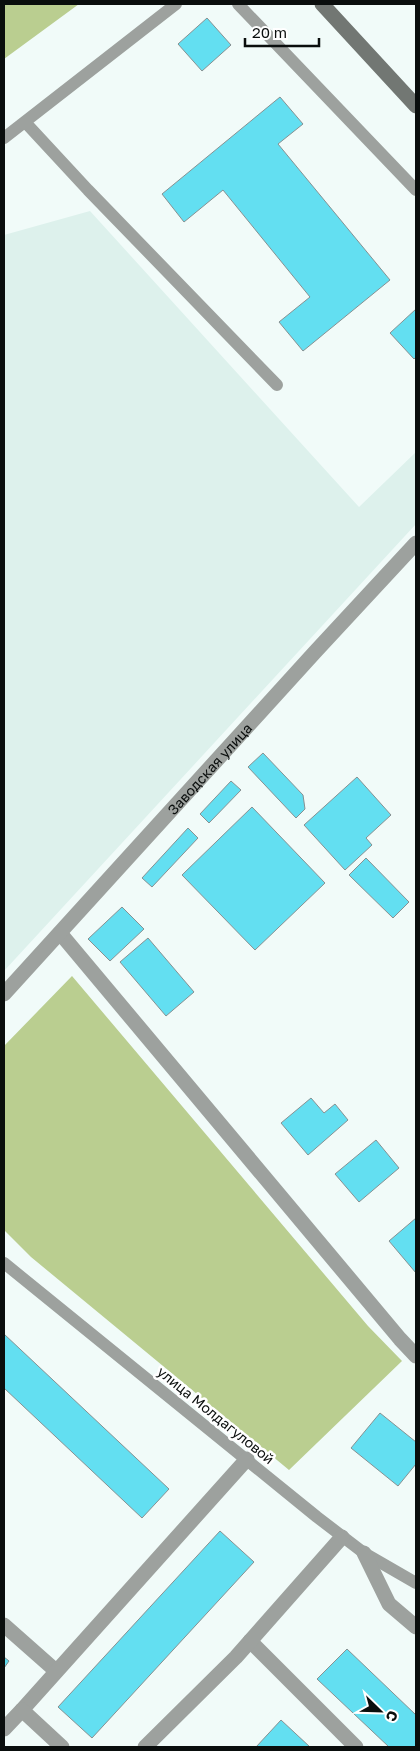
<svg xmlns="http://www.w3.org/2000/svg" width="420" height="1751" font-family="'Golos Text',sans-serif">
  <style>
    .built { fill: #ddf1ec }
    .green { fill: #bace90 }
    .building { fill: #63dff1; stroke: #879192 }
    .lines { fill: none; stroke-linecap: round; stroke-linejoin: round }
    .lane { stroke: #9da19e; stroke-width: 12 }
    .street { stroke: #9da19e; stroke-width: 15 }
    .secondary { stroke: #727773; stroke-width: 15 }
    .labels { text-anchor: middle; dominant-baseline: central; stroke-width: 5; stroke-linejoin: round; paint-order: stroke }
    .street-label { font-size: 14px; fill: #0a0e0d; stroke: #fff }
  </style>
  <rect width="100%" height="100%" fill="#f1fbf9"/>
  <path class="built" d="M90,211L359,507L416,452V524L4,971V235Z"/>
  <path class="green" d="M4,4H79L4,59Z
    M72,976L368,1326L402,1361L289,1470L31,1257L4,1230V1046Z"/>
  <path class="building" d="M207,18L231,45L202,71L178,44Z
    M280,97L303,124L278,144L390,280L303,351L279,322L310,297L223,190L184,222L162,194Z
    M416,309V357L414,359L390,333Z
    M263,753L303,795L305,809L296,818L248,767Z
    M357,777L391,815L366,838L372,845L345,870L304,825Z
    M231,781L241,790L209,823L200,814Z
    M252,807L325,883L255,950L182,875Z
    M188,828L198,838L152,887L142,878Z
    M366,858L409,902L393,918L349,875Z
    M122,907L144,929L110,961L88,939Z
    M148,938L194,992L166,1016L120,962Z
    M311,1098L324,1113L335,1104L348,1120L308,1155L281,1123Z
    M376,1140L399,1168L359,1202L335,1174Z
    M416,1218V1273L389,1241Z
    M4,1334L169,1489L142,1518L4,1388Z
    M380,1413L416,1442V1464L398,1486L351,1448Z
    M220,1531L254,1562L92,1738L58,1707Z
    M347,1649L416,1715V1747H389L317,1679Z
    M4,1657L9,1661L4,1668Z
    M281,1720L310,1747H256Z"/>
  <g class="lines">
    <path class="lane" d="M238,4L416,190
      M25,122L88,190L277,385
      M4,138L176,4
      M4,1263L317,1517L364,1553L416,1583"/>
    <g class="street">
      <path d="M60,933L400,1339L416,1356"/>
      <path id="s1" d="M4,994L315,652L416,543"/>
      <path d="M364,1553L389,1604L416,1627"/>
      <path d="M4,1625L56,1671"/>
      <path d="M250,1641L356,1747"/>
      <path d="M22,1710L247,1459"/>
      <path d="M4,1729L22,1710L62,1747"/>
      <path d="M145,1747L236,1657L342,1537"/>
    </g>
    <path class="secondary" d="M322,4L416,106"/>
  </g>
  <g class="labels">
    <g class="street-label">
      <text stroke="none"><textPath href="#s1" startOffset="305">Заводская улица</textPath></text>
      <text transform="translate(216 1415) rotate(39)">улица Молдагуловой</text>
    </g>
  </g>
  <rect width="420" height="1751" fill="none" stroke="#0a0e0d" stroke-width="10"/>
  <g transform="translate(380 1711) rotate(113)" stroke="#ffffff" stroke-width="4" paint-order="stroke">
  <path d="M0-4L9 19L0 12L-9 19Z" fill="#0a0e0d"/>
  <text y="-8" font-size="14" font-weight="bold" text-anchor="middle" fill="#0a0e0d">С</text>
  </g>
  <path d="M245 38v8h74v-8" fill="none" stroke="#0a0e0d" stroke-width="2.5"/>
  <text x="252" y="38" font-size="15" fill="#0a0e0d" stroke="#ffffff" stroke-width="4" paint-order="stroke">20 m</text>
</svg>
